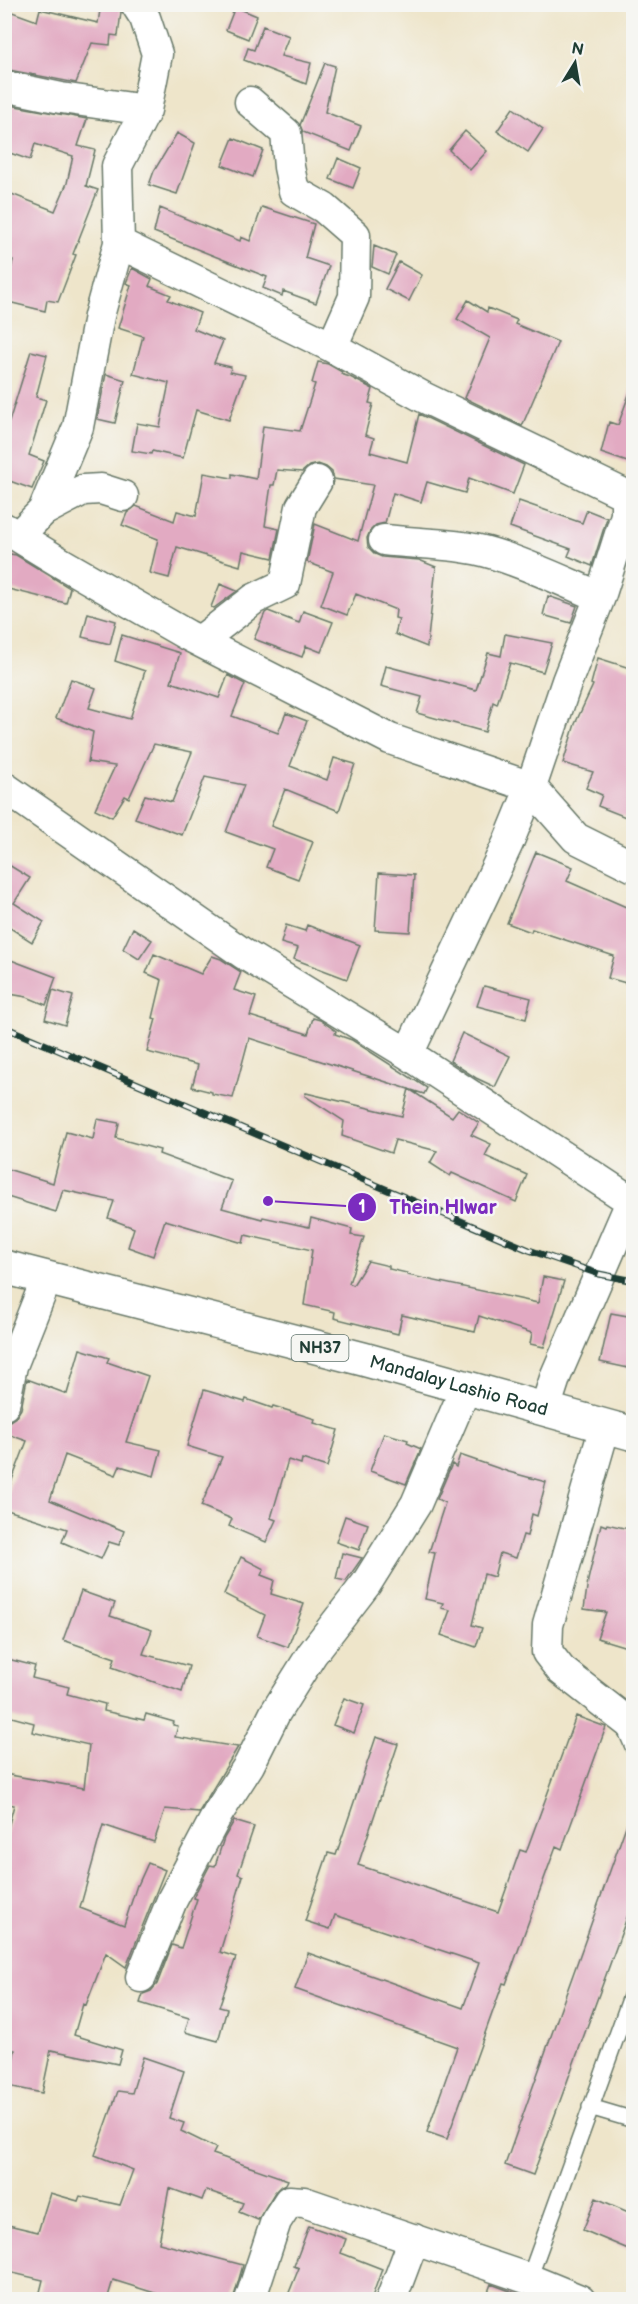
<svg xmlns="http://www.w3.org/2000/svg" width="638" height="2304" font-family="'Balsamiq Sans',sans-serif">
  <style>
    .building { fill: #e2aac2 }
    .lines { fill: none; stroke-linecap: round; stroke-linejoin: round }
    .service-casing { stroke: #677868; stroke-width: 18 }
    .minor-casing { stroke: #677868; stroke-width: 33 }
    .trunk-casing { stroke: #677868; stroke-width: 36 }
    .service { stroke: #fff; stroke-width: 15 }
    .minor { stroke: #fff; stroke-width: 30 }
    .trunk { stroke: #fff; stroke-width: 33 }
    .rail-casing { stroke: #1f3d34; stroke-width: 7 }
    .rail { stroke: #f6f6f2; stroke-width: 4.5; stroke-dasharray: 14; stroke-linecap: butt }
    .labels { text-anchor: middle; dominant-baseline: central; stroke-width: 5; stroke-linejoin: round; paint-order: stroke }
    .shield { fill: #f6f6f2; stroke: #60746d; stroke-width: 1.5 }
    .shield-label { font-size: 16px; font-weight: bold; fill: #1f3d34 }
    .street-label { font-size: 18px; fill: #1f3d34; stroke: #f6f6f2 }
    .leader { fill: none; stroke: #7b2cbf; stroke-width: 2 }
    .callout-dot { fill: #7b2cbf; stroke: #f6f6f2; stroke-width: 2 }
    .mark-label { font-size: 18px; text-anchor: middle; font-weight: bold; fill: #fff }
    .callout-label { font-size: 20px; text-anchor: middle; font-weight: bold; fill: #7b2cbf; stroke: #f6f6f2; stroke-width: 5; stroke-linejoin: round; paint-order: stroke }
  </style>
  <rect width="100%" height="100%" fill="#f6f6f2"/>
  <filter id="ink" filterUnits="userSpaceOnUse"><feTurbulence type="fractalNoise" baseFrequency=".0167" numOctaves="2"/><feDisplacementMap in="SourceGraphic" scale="12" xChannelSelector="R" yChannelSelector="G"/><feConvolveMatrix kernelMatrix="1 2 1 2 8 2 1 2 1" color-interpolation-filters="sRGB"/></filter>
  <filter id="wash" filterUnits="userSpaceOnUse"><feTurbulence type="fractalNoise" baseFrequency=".008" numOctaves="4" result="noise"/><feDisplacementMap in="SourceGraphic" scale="24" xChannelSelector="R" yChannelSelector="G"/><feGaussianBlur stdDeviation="1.35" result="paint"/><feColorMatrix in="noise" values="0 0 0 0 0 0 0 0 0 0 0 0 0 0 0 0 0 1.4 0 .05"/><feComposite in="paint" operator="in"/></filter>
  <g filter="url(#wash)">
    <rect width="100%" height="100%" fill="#eee5ca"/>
    <g id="blocks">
      <path class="building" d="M101,4H119L121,12L118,36L111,35L110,45L92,43L76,83L4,69V9L37,21L40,9L98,23Z
        M235,7L257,16L248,39L226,30Z
        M263,26L289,36L281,56L311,63L306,84L244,60L248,48L254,50Z
        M325,63L335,66L325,112L361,126L351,151L303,132L300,125Z
        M4,104L87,119L78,146L95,150L86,186L98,190L73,254L76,255L58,302L47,300L45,311L4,301L13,260L4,257V191L55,211L67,183L73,156L35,144L30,160L4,151Z
        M513,108L543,129L528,152L497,131Z
        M465,131L487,151L470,170L449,150Z
        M177,133L195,143L177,194L149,185L154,171Z
        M233,138L263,150L253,177L222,165Z
        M338,158L361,168L353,188L330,179Z
        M262,207L314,224L305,258L329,266L316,303L283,291L282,296L263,288L267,277L154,232L160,208L240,241L241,237L250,241Z
        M374,246L396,255L388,274L372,267Z
        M399,262L422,275L409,301L385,289Z
        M132,268L152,279L149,286L171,295L168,300L200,313L194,329L223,341L214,363L231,367L230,372L245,375L229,420L196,410L183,458L152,451L151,454L132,451L137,423L160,427L169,383L133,374L143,336L118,328L131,285L126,283Z
        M468,300L487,312L488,308L517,320L515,324L558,342L522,426L465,398L490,338L457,319Z
        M31,351L47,355L36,397L46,400L29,455L44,461L32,489L4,479V421L9,422Z
        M318,362L328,364L342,372L341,374L350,377L373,389L369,403L373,404L365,435L374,438L370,452L407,462L419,414L524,465L513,494L469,478L465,493L427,482L421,502L393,493L385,523L376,525L370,531L367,538L368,547L375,554L382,557L419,560L436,567L427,647L395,634L399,619L395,618L396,610L356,594L347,615L321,605L333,572L307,562L315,524L358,541L373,485L334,479L332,472L326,467L318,464L309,466L302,472L277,470L274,485H271L265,526L279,529L273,558L243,551L240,566L177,547L169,578L150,573L158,539L122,525L127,513L136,506L174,521L177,511L196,516L204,473L232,478V474L256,479L263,426L300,431L315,384L312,383Z
        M106,374L125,380L115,423L97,419Z
        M631,389L633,390V464L601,453L609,422L618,425Z
        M519,501L582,523L587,510L607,518L592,566L568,556L571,549L510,527Z
        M4,553L16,555L70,588L66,603L4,588Z
        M220,584L237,591L214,608L211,607Z
        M548,596L577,606L571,623L543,615Z
        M268,611L299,623L303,611L333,622L321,652L306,646L302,657L254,639L265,613Z
        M88,613L116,621L110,644L82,637Z
        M505,634L552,643L543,672L510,663L497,704L493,702L485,732L417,713L422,697L381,686L386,666L476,690L488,653L501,656Z
        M122,635L180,653L171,682L219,698L228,675L245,684L232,716L278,733L286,713L307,721L290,766L327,780L334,758L355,764L339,811L285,789L271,826L313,842L298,879L266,867L273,849L226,832L244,785L205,777L182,835L135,818L145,795L172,802L192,752L154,744L129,798L125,796L112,817L95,809L115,766L88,762L93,732L56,718L71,679L96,688L89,708L130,719L145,671L115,661Z
        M598,658L633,669V820L598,806L602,795L586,788L593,772L563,763L575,724L593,685L591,684Z
        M536,852L573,867L567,881L633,910V985L608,978L614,956L532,929L531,932L507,923Z
        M4,862L30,878L14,903L44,922L32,942L4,924Z
        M379,873L414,875L410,932L375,930Z
        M286,925L305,931L307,925L360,945L347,979L294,959L298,948L281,943Z
        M133,928L152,940L139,959L123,949Z
        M154,954L201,974L212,956L221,959L241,972L234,990L256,997L250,1016L308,1034L313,1018L320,1020L336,1031L335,1034L352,1040L427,1088L424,1094L249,1038L233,1098L212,1094V1092L192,1087L198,1065L147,1052L156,1019L153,1018L162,980L146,973Z
        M11,960L56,977L46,1005L27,997L4,993V977Z
        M484,986L531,998L526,1019L477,1006Z
        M53,990L73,996L65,1025L45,1019Z
        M462,1033L510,1056L495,1087L476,1078L450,1061Z
        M409,1089L452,1117L458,1109L479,1123L471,1135L491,1144L485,1156L527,1175L516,1202L452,1173L450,1176L430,1163L437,1151L395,1140L391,1153L342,1136L344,1121L305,1096L306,1093L402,1116Z
        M97,1119L119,1123L116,1138L160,1150L159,1154L232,1181L222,1208L262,1219L263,1217L309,1227L311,1218L352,1229L351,1235L364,1237L349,1283L353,1285L368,1261L389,1266V1269L407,1273V1275L538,1303L543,1277L564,1281L544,1347L530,1344L532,1333L479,1316L475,1332L402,1315L398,1334L334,1318L335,1312L304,1305L312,1250L245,1235L243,1243L165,1220L153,1256L128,1247L134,1228L108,1218L114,1201L63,1190L56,1212L4,1196V1168L53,1183L66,1132L93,1139Z
        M611,1313L633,1317V1369L600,1362Z
        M80,1349L109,1358L107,1362L148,1376L126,1442L161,1450L154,1476L120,1466L116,1475L65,1455L50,1500L124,1531L119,1545L109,1542L101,1559L62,1542L67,1529L4,1509L10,1485L27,1441L4,1433V1431L8,1422L16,1417L21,1409L27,1379L67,1394Z
        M204,1390L245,1402L246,1399L272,1408L273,1406L315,1419L314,1423L338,1430L327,1467L302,1459L301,1464L288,1460L271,1518L276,1520L266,1542L229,1526L232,1519L201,1506L222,1457L187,1446Z
        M384,1433L408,1440L407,1443L421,1449L406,1484L370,1471Z
        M460,1455L509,1472L546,1482L537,1516L532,1514L527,1536L523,1535L516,1558L500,1553L494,1577L484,1574L472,1625L482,1628L476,1647L441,1635L450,1610L441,1608L443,1603L425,1599L435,1553L429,1552L445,1503L437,1499L452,1464L456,1467Z
        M345,1516L368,1524L359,1550L336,1542Z
        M601,1524L606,1526L607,1524L633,1530V1636L630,1648L597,1638L606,1612L584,1609L588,1580Z
        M342,1553L362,1558L346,1581L336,1579Z
        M241,1557L264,1569L261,1575L274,1580L271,1594L304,1604L288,1647L257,1636L265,1615L224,1594Z
        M81,1591L115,1603L110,1616L152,1630L143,1654L189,1666L182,1692L112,1667L115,1658L63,1640Z
        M4,1658L35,1666L32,1678L69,1687L67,1694L105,1704L104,1711L144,1720L146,1714L174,1722L173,1725L178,1726L175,1737L238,1747L199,1812L165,1809L154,1842L103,1825L80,1908L124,1925L137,1885H138L148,1863L165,1870L126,1967L106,1953L86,2005L83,2004L74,2035L122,2050L118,2064L51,2050L42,2093L8,2086L15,2050L4,2048V1843L14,1805L4,1803V1774L84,1788L89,1745L32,1732L34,1723L4,1715Z
        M344,1698L364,1705L354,1733L333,1725Z
        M576,1716L606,1727L562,1849L556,1846L506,1984L503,1983L447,2139L427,2132L457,2047L295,1989L308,1953L463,2008L479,1963L335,1915L330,1929L305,1921L328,1853L336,1855L376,1737L398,1744L358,1865L498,1912L520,1850L526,1852Z
        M631,1812L633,1813V1901L533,2175L505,2165Z
        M234,1821L254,1827L238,1874L243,1876L220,1952L236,1957L219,2007L227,2009L218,2041L185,2032L189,2018L140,2003L143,1994L151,1991L157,1984L172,1945L181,1948L197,1899L194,1898L195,1894L210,1865L215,1866L224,1838Z
        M143,2057L184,2071L169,2118L184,2123L181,2131L216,2148L213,2154L288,2180L286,2184L281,2186L275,2192L258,2220L239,2212L243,2203L206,2190L202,2200L169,2188L159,2243L243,2265L233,2300H177L113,2280L107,2300H38L43,2280L4,2271V2224L38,2232L50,2193L78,2201L80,2196L120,2205L133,2170L95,2155L118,2091L132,2093Z
        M596,2198L633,2214V2251L583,2230Z
        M309,2226L346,2239L341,2253L382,2269L371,2300H286L299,2268L294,2266Z
        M491,2284L518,2294L517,2300L488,2292Z"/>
    </g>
  </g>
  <g filter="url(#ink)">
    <use href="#blocks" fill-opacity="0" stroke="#677868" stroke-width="1.5"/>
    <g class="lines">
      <defs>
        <path id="service" d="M623,1724L634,1749
          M590,2107L634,2120
          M529,2279L634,1988"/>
        <path id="minor" d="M4,86L61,98L146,110
          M250,102L286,133L289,167L294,191L324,208L355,235L354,297L332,347
          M119,243L332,347L423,397L626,495V515L600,597L567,681L531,787L508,843L408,1054
          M43,511L83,490L101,489L123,496
          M4,528L63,564L187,635L390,739L531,787L576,838L634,867
          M18,536L43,511L78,427L99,316L119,243L117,166L146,110L157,54L145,18L136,4
          M384,540C420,544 459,543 494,554C530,565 565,582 600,597
          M200,641L254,599L285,584L301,507L317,481
          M4,787L244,954L408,1054L631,1201
          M4,1405L12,1366L47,1278
          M545,1409L556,1375L634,1195
          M605,1426L548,1625L547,1652L561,1670L634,1727
          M141,1977L172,1900L218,1813L249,1765L275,1713L312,1654L366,1584L416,1504L466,1387
          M250,2300L276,2221L289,2201L304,2202L529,2279L580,2300
          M391,2300L414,2239"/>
        <g id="trunk">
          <path id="s1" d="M4,1267L363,1359L634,1434"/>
        </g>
      </defs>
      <use href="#service" class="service-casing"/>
      <use href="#minor" class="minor-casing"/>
      <use href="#trunk" class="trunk-casing"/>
      <use href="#service" class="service"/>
      <use href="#minor" class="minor"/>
      <use href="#trunk" class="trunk"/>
      <defs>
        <path id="rail" d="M4,1027L529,1250L599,1274L634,1281"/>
      </defs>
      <use href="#rail" class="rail-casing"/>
      <use href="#rail" class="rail"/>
    </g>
  </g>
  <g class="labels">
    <rect class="shield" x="291.5" y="1335" width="57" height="26" rx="4.5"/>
    <g class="shield-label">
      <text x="320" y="1348">NH37</text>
    </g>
    <g class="street-label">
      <text stroke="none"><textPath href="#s1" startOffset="470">Mandalay Lashio Road</textPath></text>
    </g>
  </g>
  <path class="leader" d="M268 1201L362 1207"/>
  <g class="callout-dot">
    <circle cx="268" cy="1201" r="6"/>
    <circle cx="362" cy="1207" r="15"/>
  </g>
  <g class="mark-label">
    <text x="362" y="1213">1</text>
  </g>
  <g class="callout-label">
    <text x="443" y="1214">Thein Hlwar</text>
  </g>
  <rect width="638" height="2304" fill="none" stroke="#f6f6f2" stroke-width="24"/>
  <g transform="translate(575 63) rotate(11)" stroke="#f6f6f2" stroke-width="4.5" paint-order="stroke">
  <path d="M0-4.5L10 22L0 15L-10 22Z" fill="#1f3d34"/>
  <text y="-9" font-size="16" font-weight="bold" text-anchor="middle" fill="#1f3d34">N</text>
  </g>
</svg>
